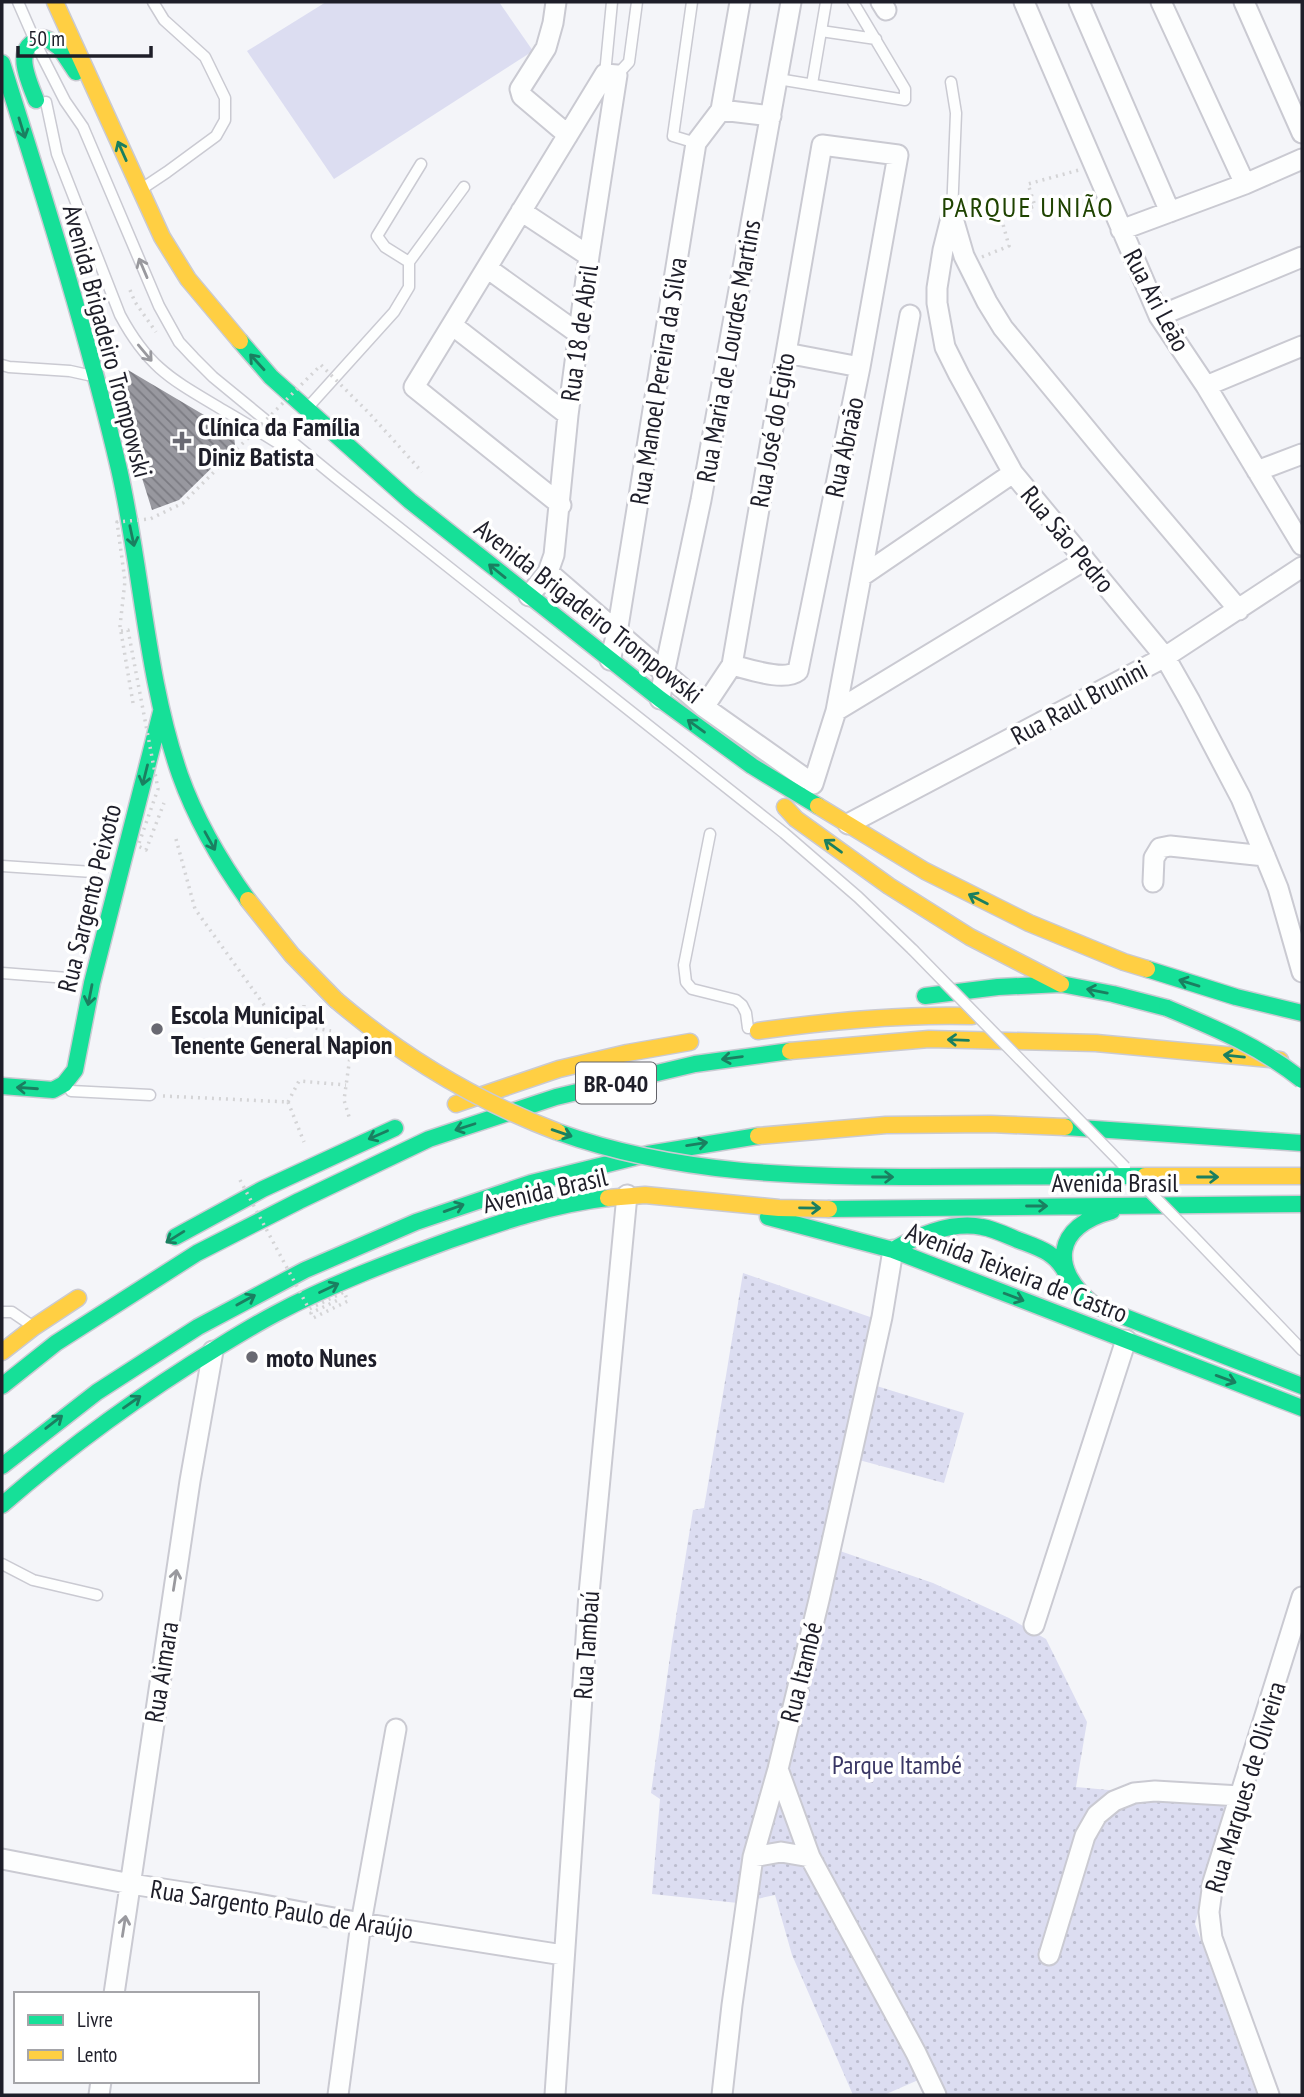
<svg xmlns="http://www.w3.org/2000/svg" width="1304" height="2097" font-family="'PT Sans Narrow',sans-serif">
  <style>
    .grass { fill: url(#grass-dots) }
    .garden { fill: #dcddf1 }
    .building { fill: url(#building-back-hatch) }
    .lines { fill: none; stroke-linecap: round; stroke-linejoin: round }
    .lane-casing { stroke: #cacad2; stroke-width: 13 }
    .street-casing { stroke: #cacad2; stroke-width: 23 }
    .fast-casing { stroke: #cacad2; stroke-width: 19 }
    .slow-casing { stroke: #cacad2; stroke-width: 19 }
    .path { stroke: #d4d4d6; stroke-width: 3.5; stroke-dasharray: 2 5; stroke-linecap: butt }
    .lane { stroke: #fdfefe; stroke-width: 10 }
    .street { stroke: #fdfefe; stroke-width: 19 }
    .fast { stroke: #16e098; stroke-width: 16 }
    .slow { stroke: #ffcf43; stroke-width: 16 }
    .lane-bridge-casing { stroke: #cacad2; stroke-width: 13; stroke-linecap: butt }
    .fast-bridge-casing { stroke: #cacad2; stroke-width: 19; stroke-linecap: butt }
    .slow-bridge-casing { stroke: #cacad2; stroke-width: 19; stroke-linecap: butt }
    .path-bridge { stroke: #d4d4d6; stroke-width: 3.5; stroke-dasharray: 2 5; stroke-linecap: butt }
    .lane-bridge { stroke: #fdfefe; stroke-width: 10 }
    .fast-bridge { stroke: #16e098; stroke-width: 16 }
    .slow-bridge { stroke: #ffcf43; stroke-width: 16 }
    .oneway { stroke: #1a7f60 }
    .oneway2 { stroke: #99999e }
    .poi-dot { fill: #696972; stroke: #fff; stroke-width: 2.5 }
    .labels { text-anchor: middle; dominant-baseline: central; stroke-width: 7; stroke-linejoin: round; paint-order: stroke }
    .shield { fill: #fff; stroke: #626269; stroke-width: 2 }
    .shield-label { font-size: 24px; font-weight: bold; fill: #1e1e29 }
    .street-label { font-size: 26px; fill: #1e1e29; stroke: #fff }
    .poi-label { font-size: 26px; font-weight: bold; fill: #1e1e29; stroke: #fff; text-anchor: start }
    .park-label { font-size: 26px; fill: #393664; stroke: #fff }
    .neighbourhood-label { font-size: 28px; letter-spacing: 2px; fill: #1f4301; stroke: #fff }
  </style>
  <defs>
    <pattern id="grass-dots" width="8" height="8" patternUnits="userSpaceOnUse" patternTransform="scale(1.75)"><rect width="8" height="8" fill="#dcddf1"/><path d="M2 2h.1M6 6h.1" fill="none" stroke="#bcbdcf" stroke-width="1.8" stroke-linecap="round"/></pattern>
    <pattern id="building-back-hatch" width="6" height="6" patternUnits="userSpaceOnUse" patternTransform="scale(1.75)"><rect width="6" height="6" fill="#98989f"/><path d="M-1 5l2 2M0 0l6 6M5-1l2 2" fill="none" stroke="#7b7b82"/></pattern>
  </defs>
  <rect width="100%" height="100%" fill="#f4f5f9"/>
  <path class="grass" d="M743,1273L873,1318L867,1383L964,1413L944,1483L859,1460L837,1550L933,1583L1009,1618L1046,1639L1087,1722L1076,1787L1229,1801L1195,1924L1257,2095H943L932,2074L884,2095H853L792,1955L775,1895L738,1903L652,1894L660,1799L651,1793L672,1642L693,1510L704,1508Z"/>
  <path class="garden" d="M326,2H499L533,51L334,179L247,51Z"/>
  <path class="building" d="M128,370L226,428L234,436L235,445L179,500L152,510L142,478L118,379Z"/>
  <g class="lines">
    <defs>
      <path id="lane" d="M18,2L32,34
        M692,2L673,136L696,143
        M821,31L876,39
        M38,48L65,101L83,127L159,306L179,342L194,358L213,377L335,477L784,833L858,897L913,950
        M605,74L612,2
        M617,75L629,62L637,2
        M778,79L905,100V89L853,2
        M951,82L956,113L952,214
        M812,84L826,2
        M46,102L57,154L120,315C149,369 173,380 223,410C251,426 279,444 307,461
        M146,186L167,172L216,136L225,120V98L205,57L164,20L153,2
        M409,262L385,247L377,236L421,164
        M2,365L9,367L70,371L88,375
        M311,404L394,312L409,287V262L464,187
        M710,834L684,965L686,982L692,989L736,1000L742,1005L746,1013L748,1028
        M2,866L93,872
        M2,973L68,978
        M71,1091L150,1095
        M1192,1235L1302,1350
        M2,1312H12L28,1323
        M2,1564L33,1580L97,1595"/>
      <path id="street" d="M556,2L553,23L546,48L520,89L522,96L568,135
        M881,2L886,10
        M1024,2L1159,316L1206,386L1302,545
        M1079,2L1170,212
        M1161,2L1245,184
        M1244,2L1302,133
        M721,110L771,116
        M521,211L589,256
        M952,214L943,250L937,288V303L945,347L959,375L1013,473L1165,657L1190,701L1241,798L1278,888L1302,972
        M952,215L964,256L987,302L1003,328L1111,459L1239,610
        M1121,230L1245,184L1302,159
        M487,268L579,334
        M1159,316L1302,257
        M452,325L568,415
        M786,353L860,367
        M1206,386L1302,346
        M1257,471L1302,454
        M548,572L704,707L806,779
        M862,576L1013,473
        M529,596L548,572L554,555L568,415L589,256L617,75L605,74L414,387L561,505
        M610,660L617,633L696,143L721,110L740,2
        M660,699L664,674L701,500L791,2
        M704,707L732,665L822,145L898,155L860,367L798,671C784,682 749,669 732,665
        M836,711L1085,560
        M813,784L836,711L910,315
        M848,824L1165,657L1302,567
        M1153,882L1154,858L1160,848L1170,846L1265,856
        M1034,1625L1126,1340
        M778,1769L810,1857L916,2053L936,2095
        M753,1857L781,1852L810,1857
        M2,1859L131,1884L247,1902L361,1923L563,1955
        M1049,1955L1085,1836L1097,1815L1114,1801L1134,1793L1155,1791L1240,1796
        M114,1994L190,1481L213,1351
        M99,2095L101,2081
        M338,2095L361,1923L396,1729
        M555,2095L589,1594L627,1195
        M722,2095L732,2005L753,1857L778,1769L819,1600L882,1317L893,1250
        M1269,2095L1212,1938L1209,1912L1213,1882L1302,1597"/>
      <path id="fast" d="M2,63C44,197 87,332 119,469C142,570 146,677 180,775C196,820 220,861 248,900
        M36,100C28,79 11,46 43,38L49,40L60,48L76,72
        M240,341L271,377L410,501L660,699L752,766L818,806
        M1147,969L1236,997L1302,1013
        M925,996L998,987L1061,984L1113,994L1167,1008
        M2,1086L53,1090L64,1084L75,1070L92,983L161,712
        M1065,1127L1302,1143
        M829,1209L1302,1204
        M1112,1211C1054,1226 1049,1269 1094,1305L1302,1386
        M768,1217L893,1250L1302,1408
        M175,1237L263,1189L395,1128
        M893,1250C919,1235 952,1221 982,1227C994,1229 1006,1235 1018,1240C1039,1248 1055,1252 1066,1273
        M2,1386L56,1343L197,1253L299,1201L429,1139L556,1097L695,1064L790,1051
        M2,1466L97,1392L198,1327L305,1270L416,1222L531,1183L648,1154L758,1136
        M2,1505C70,1446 143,1393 220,1346C238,1335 256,1324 275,1314C331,1284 390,1262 450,1240C502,1222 554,1204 608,1198"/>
      <path id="slow" d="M55,2L162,237L188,279L240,341
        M818,806L925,871L1029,923L1124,962L1147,969
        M785,807L796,819L889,886L970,937L1061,984
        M248,900L292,955L336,1000
        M758,1031C829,1021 900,1014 972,1016
        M790,1051L929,1039L1096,1043L1280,1060
        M456,1104L559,1069L627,1053L690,1042
        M758,1136L886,1125L990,1124L1065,1127
        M608,1198L645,1195L779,1208L829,1209
        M2,1352L34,1327L78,1298"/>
    </defs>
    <use href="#lane" class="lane-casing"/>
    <use href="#street" class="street-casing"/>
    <use href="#fast" class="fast-casing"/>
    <use href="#slow" class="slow-casing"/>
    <path class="path" d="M982,257L1009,246L1001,217L1035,206L1028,184L1079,170
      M130,290L135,302L156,332
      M176,839L195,909L272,1016L285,1022L303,1020L314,1028L331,1031
      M303,1020L304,1005
      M341,1041L350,1057L344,1100L350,1120
      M163,1096L288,1102
      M288,1102L304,1142
      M288,1102L299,1081L346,1085"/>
    <use href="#lane" class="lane"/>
    <use href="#street" class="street"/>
    <use href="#fast" class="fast"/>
    <use href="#slow" class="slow"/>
    <defs>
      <path id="lane-bridge" d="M913,950L1125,1167
        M1146,1188L1192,1235"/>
      <path id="fast-bridge" d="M1167,1008C1215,1028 1261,1047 1302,1080
        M558,1132C677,1175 802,1177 926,1177C999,1177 1072,1176 1145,1176"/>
      <path id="slow-bridge" d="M336,1000C403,1057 476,1101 558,1132
        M1145,1176H1302"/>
    </defs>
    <use href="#lane-bridge" class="lane-bridge-casing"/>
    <use href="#fast-bridge" class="fast-bridge-casing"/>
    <use href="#slow-bridge" class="slow-bridge-casing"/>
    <path class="path-bridge" d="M121,631L128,630L158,789L138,846L146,850L164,803
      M133,703L120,626L125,581L117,522L150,519L183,503L321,365L370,414L422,472
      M240,1180L309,1309L344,1292L348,1301L313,1318L311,1313L338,1300"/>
    <use href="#lane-bridge" class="lane-bridge"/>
    <use href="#fast-bridge" class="fast-bridge"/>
    <use href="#slow-bridge" class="slow-bridge"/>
  </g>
  <defs><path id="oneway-shaft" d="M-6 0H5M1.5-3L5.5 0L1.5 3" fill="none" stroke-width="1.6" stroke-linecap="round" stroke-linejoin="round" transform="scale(1.75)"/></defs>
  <g class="oneway">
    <use href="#oneway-shaft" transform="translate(22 128) rotate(73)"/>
    <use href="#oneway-shaft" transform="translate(122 151) rotate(-114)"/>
    <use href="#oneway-shaft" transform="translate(257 362) rotate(-132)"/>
    <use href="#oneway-shaft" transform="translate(132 536) rotate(78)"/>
    <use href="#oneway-shaft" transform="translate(497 571) rotate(-141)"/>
    <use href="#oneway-shaft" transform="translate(696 726) rotate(-144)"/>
    <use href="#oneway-shaft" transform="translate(145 775) rotate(104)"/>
    <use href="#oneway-shaft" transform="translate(210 841) rotate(61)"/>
    <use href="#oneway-shaft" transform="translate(833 846) rotate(-144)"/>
    <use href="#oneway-shaft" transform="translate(978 899) rotate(-153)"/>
    <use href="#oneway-shaft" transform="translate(1189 983) rotate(-163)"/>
    <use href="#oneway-shaft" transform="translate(1097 991) rotate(-169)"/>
    <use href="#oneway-shaft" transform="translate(90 995) rotate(101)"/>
    <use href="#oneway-shaft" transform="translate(958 1040) rotate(-178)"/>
    <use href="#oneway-shaft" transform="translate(1234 1056) rotate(-174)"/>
    <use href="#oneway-shaft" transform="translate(732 1058) rotate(172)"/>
    <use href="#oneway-shaft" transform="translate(27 1088) rotate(-176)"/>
    <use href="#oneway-shaft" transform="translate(465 1127) rotate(162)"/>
    <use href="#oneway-shaft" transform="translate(562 1133) rotate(19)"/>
    <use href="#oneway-shaft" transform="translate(378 1135) rotate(156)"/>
    <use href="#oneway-shaft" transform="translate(697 1144) rotate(-9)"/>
    <use href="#oneway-shaft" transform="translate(883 1177)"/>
    <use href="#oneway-shaft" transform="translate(1208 1177)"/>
    <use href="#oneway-shaft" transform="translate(1037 1206)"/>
    <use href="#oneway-shaft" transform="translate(454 1208) rotate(-20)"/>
    <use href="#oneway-shaft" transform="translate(810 1208) rotate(1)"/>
    <use href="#oneway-shaft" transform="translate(175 1237) rotate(148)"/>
    <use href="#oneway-shaft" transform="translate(329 1288) rotate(-25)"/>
    <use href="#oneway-shaft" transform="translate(1014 1297) rotate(21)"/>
    <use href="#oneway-shaft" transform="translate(246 1300) rotate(-29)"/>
    <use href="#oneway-shaft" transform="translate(1226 1379) rotate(20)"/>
    <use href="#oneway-shaft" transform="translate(132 1402) rotate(-35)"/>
    <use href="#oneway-shaft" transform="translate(54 1422) rotate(-38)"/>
  </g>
  <g class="oneway2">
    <use href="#oneway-shaft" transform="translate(143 268) rotate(-113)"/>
    <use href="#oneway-shaft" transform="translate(145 353) rotate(50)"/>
    <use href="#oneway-shaft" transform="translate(175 1580) rotate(-81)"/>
    <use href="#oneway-shaft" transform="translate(124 1926) rotate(-81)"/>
  </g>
  <g class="poi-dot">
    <path d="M178.5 430.5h7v7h7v7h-7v7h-7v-7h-7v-7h7z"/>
    <circle cx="157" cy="1029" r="7"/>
    <circle cx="252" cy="1357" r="7"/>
  </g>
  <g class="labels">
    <rect class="shield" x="576" y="1062.5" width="80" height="41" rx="5"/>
    <g class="shield-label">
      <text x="616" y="1083">BR-040</text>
    </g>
    <g class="street-label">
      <text transform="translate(1157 300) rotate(62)">Rua Ari Leão</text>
      <text transform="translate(579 333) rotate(-82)">Rua 18 de Abril</text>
      <text transform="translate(108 341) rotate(75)">Avenida Brigadeiro Trompowski</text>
      <text transform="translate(728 351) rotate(-80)">Rua Maria de Lourdes Martins</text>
      <text transform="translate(658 381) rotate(-81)">Rua Manoel Pereira da Silva</text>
      <text transform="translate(772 430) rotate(-80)">Rua José do Egito</text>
      <text transform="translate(844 447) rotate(-78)">Rua Abraão</text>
      <text transform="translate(1068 539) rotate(50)">Rua São Pedro</text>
      <text transform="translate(589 611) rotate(38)">Avenida Brigadeiro Trompowski</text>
      <text transform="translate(1079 702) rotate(-28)">Rua Raul Brunini</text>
      <text transform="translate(89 898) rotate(-76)">Rua Sargento Peixoto</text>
      <text x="1115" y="1182">Avenida Brasil</text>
      <text transform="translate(545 1190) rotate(-13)">Avenida Brasil</text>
      <text transform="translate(1017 1272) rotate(21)">Avenida Teixeira de Castro</text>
      <text transform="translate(586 1645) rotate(-86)">Rua Tambaú</text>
      <text transform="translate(161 1672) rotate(-81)">Rua Aimara</text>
      <text transform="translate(801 1672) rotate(-76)">Rua Itambé</text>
      <text transform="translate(1245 1787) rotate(-73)">Rua Marques de Oliveira</text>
      <text transform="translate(282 1909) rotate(9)">Rua Sargento Paulo de Araújo</text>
    </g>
    <g class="poi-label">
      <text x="198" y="426">Clínica da Família<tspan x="198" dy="30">Diniz Batista</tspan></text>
      <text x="171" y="1014">Escola Municipal<tspan x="171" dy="30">Tenente General Napion</tspan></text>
      <text x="266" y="1357">moto Nunes</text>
    </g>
    <g class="park-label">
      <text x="897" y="1764">Parque Itambé</text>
    </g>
    <g class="neighbourhood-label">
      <text x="1028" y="206">PARQUE UNIÃO</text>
    </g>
  </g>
  <rect width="1304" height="2097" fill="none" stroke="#1e1e29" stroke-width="7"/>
  <rect x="14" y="1992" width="245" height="91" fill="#ffffff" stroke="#a5a5a9" stroke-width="2"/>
  <rect x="28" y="2015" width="35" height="10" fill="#16e098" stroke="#a5a5a9" stroke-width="2"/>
  <text x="77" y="2027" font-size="21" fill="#1e1e29">Livre</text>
  <rect x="28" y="2050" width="35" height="10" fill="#ffcf43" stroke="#a5a5a9" stroke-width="2"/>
  <text x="77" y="2062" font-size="21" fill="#1e1e29">Lento</text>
  <path d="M18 46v10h133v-10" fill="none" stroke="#1e1e29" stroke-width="3.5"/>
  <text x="28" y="46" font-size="21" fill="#1e1e29" stroke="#ffffff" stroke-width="5" paint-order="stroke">50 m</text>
</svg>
